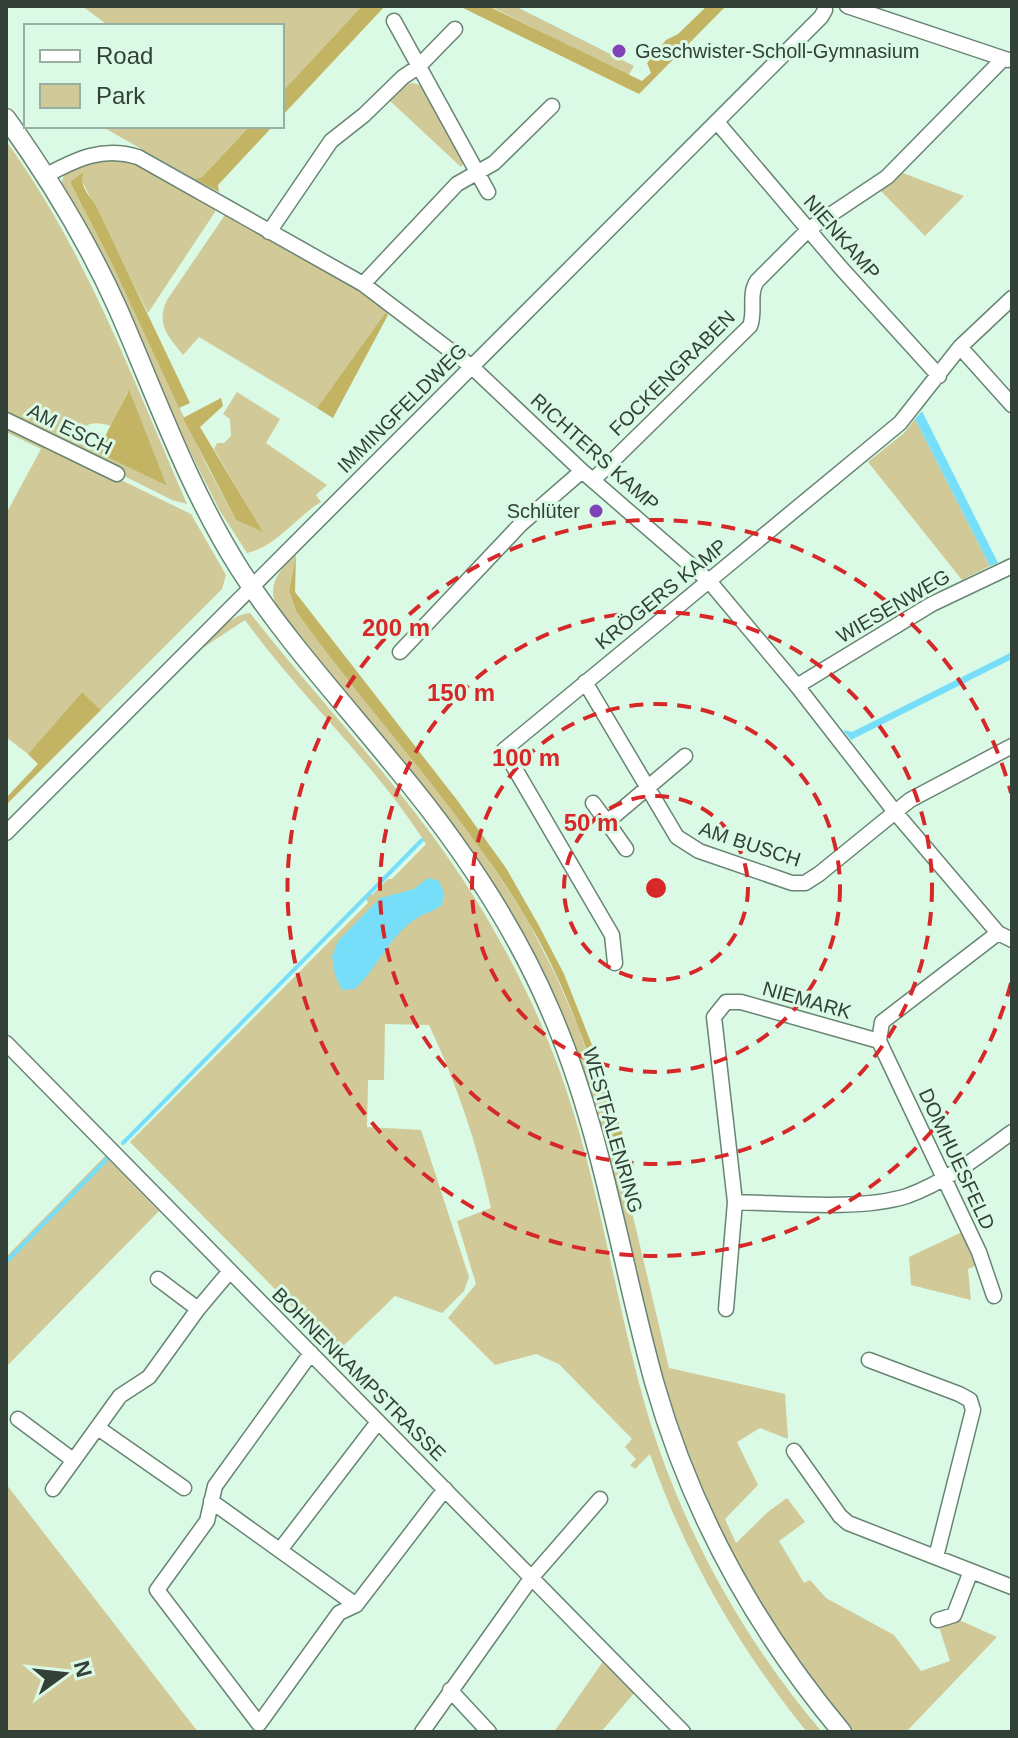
<svg xmlns="http://www.w3.org/2000/svg" width="1018" height="1738" font-family="Arial,sans-serif">
  <style>
    .green { fill: #d1c997; fill-rule: evenodd }
    .forest { fill: #c3b464 }
    .water { fill: #77def9 }
    .lines { fill: none; stroke-linecap: round; stroke-linejoin: round }
    .stream { stroke: #77def9; stroke-width: 4 }
    .minor-casing { stroke: #688573; stroke-width: 17 }
    .tertiary-casing { stroke: #688573; stroke-width: 21 }
    .minor { stroke: #fff; stroke-width: 14 }
    .tertiary { stroke: #fff; stroke-width: 18 }
    .ring { fill: none; stroke: #d62828; stroke-width: 4; stroke-dasharray: 14 10 }
    .poi-dot { fill: #8042b7; stroke: #dafae6; stroke-width: 3 }
    .labels { text-anchor: middle; dominant-baseline: central; stroke-width: 6; stroke-linejoin: round; paint-order: stroke }
    .poi-label { font-size: 20px; fill: #334038; stroke: #dafae6; text-anchor: start }
    .street-label { font-size: 20px; fill: #334038; stroke: #dafae6 }
    .centre { fill: #d62828; stroke: #dafae6; stroke-width: 4 }
    .ring-label { font-size: 24px; text-anchor: middle; font-weight: bold; fill: #d62828; stroke: #dafae6; stroke-width: 6; stroke-linejoin: round; paint-order: stroke }
  </style>
  <rect width="100%" height="100%" fill="#dafae6"/>
  <path class="green" d="M82,6H362L282,92V26H109Z
    M490,6H515L634,66L628,76Z
    M414,83L424,87L466,160L461,167L388,99L404,84Z
    M101,126H250L202,177L194,179Z
    M6,141C86,251 133,380 187,504L172,500L6,417ZM128,391L167,486L73,440C82,423 93,420 111,426Z
    M128,157L216,206L215,212L148,313L81,179L70,182L113,266L206,464L236,520L262,531L214,449L217,443H224L231,436L230,419L223,414L237,392L280,419L266,443L327,485L316,495L321,502C296,517 276,547 247,553L220,511L184,440L123,305L64,191L62,183L64,173L99,158Z
    M900,172L964,196L925,236L881,191Z
    M227,212L354,284L390,308L388,315L385,313L317,408L199,337L183,355C167,335 156,324 167,300Z
    M915,419L990,566L962,580L868,462L904,433Z
    M6,424L191,514L226,575L222,589L101,710L82,692L28,754L6,737V514L41,449L6,432Z
    M296,555L289,591L296,611L469,831L526,917L555,974L577,1024L609,1115L669,1368L785,1394L788,1439L760,1428L737,1442L758,1485L725,1519L736,1543L769,1511L787,1498L805,1522L779,1541L804,1583L810,1580L826,1598L894,1635L921,1671L950,1661L939,1627L959,1620L997,1637L906,1732H849L759,1610L683,1454L559,1015L361,715L276,605C267,583 280,570 296,555Z
    M250,613C308,687 373,756 429,831C475,893 514,960 544,1031C592,1143 608,1265 639,1383C672,1511 737,1632 822,1732H807C740,1650 685,1555 650,1454L635,1469L630,1465L636,1459L625,1447L632,1439L559,1364L536,1354L495,1365L448,1318L476,1284L457,1221L491,1208C477,1144 457,1084 429,1025L385,1024L384,1080H368L367,1127L421,1130L469,1277L464,1291L442,1313L395,1296L337,1352L130,1142L368,903L365,896L369,892L372,895L388,879H392L426,844C375,763 301,698 245,620L201,649C215,635 229,615 250,613Z
    M105,1156L159,1211L6,1367V1257Z
    M962,1232L977,1265L968,1269L971,1300L911,1285L909,1257Z
    M6,1484L198,1732H6Z
    M604,1660L635,1692L601,1732H554Z"/>
  <path class="forest" d="M362,6H385L282,116V92Z
    M459,6H488L642,81L651,73L647,63L666,40L678,34L707,6H726L639,94Z
    M250,126H273L218,185L219,192L194,179L202,177Z
    M84,172C78,185 89,195 96,206L190,403L179,408L113,266L70,182Z
    M385,313L388,315L333,418L317,408Z
    M129,390L167,486L97,452Z
    M221,398L223,406L200,427L263,532L236,520L183,418Z
    M296,555L295,592L457,800L506,868L538,924L564,974L605,1078L626,1145V1181C602,1091 574,997 525,916C459,807 370,714 296,611L289,591Z
    M82,692L101,710L6,805V798L38,764L28,754Z"/>
  <path class="water" d="M922,411L998,563L990,566L915,419Z
    M1012,652V659L851,740L843,730L852,732Z
    M428,878L439,881L444,893L442,905C433,912 423,913 414,920C389,937 377,969 355,989L342,990L335,975L332,956L338,941L380,898L414,889Z"/>
  <g class="lines">
    <path class="stream" d="M123,1143L422,840
      M6,1262L107,1159"/>
    <defs>
      <path id="minor" d="M847,6L1008,60
        M394,21L488,192
        M717,122L841,268L939,376
        M45,176C76,159 103,146 138,157L363,284L472,367L582,471L709,581L797,686L895,812L998,933L1012,940
        M269,232L331,141L364,115L403,77L418,67L455,29
        M363,284L457,184L494,163L552,106
        M960,347L1012,405
        M6,420L117,474
        M593,480L750,326C756,311 748,295 757,281L809,229L887,177L1003,59
        M400,652L521,524L582,471
        M585,682L677,837L699,851L792,883H805L819,874L910,800L1012,746
        M797,686L932,604L1012,566
        M593,803L607,822
        M6,833L821,17L825,10
        M626,849L607,822L685,756
        M615,963L612,935L504,750L900,423L960,347L1012,298
        M879,1041L979,1252L994,1296
        M6,1043L683,1732
        M735,1202C785,1203 859,1211 907,1196C944,1183 981,1155 1012,1132
        M158,1279L198,1309
        M726,1309L735,1202L714,1017L726,1002H741L879,1041L882,1022L998,933
        M311,1353L215,1486L207,1521L157,1590L259,1724L339,1613L356,1605L445,1489
        M869,1360L959,1394L970,1400L973,1410L936,1557
        M18,1419L73,1460
        M98,1428L184,1488
        M794,1451L840,1516L848,1523L1012,1587
        M53,1489L120,1396L149,1377L198,1309L230,1271
        M211,1501L356,1605
        M280,1550L378,1422
        M938,1620L954,1615L971,1571
        M450,1690L489,1732
        M422,1732L532,1577L600,1499"/>
      <path id="tertiary" d="M6,118C49,178 88,242 118,309C156,396 188,487 239,568C284,638 341,700 393,764C456,839 513,922 551,1012C603,1132 620,1261 655,1385C692,1514 756,1629 842,1732"/>
    </defs>
    <use href="#minor" class="minor-casing"/>
    <use href="#tertiary" class="tertiary-casing"/>
    <use href="#minor" class="minor"/>
    <use href="#tertiary" class="tertiary"/>
  </g>
  <g class="ring">
    <circle cx="656" cy="888" r="92"/>
    <circle cx="656" cy="888" r="184"/>
    <circle cx="656" cy="888" r="276"/>
    <path d="M1011 983A368 368 0 1 1 1011 793"/>
  </g>
  <g class="poi-dot">
    <circle cx="619" cy="51" r="8"/>
    <circle cx="596" cy="511" r="8"/>
  </g>
  <g class="labels">
    <g class="poi-label">
      <text x="635" y="51">Geschwister-Scholl-Gymnasium</text>
      <text x="580" y="511" text-anchor="end">Schlüter</text>
    </g>
    <g class="street-label">
      <text transform="translate(842 237) rotate(49)">NIENKAMP</text>
      <text transform="translate(672 373) rotate(-45)">FOCKENGRABEN</text>
      <text transform="translate(402 408) rotate(-45)">IMMINGFELDWEG</text>
      <text transform="translate(70 429) rotate(26)">AM ESCH</text>
      <text transform="translate(595 452) rotate(42)">RICHTERS KAMP</text>
      <text transform="translate(661 594) rotate(-39)">KRÖGERS KAMP</text>
      <text transform="translate(893 606) rotate(-30)">WIESENWEG</text>
      <text transform="translate(750 844) rotate(18)">AM BUSCH</text>
      <text transform="translate(807 1000) rotate(16)">NIEMARK</text>
      <text transform="translate(613 1130) rotate(74)">WESTFALENRING</text>
      <text transform="translate(957 1159) rotate(65)">DOMHUESFELD</text>
      <text transform="translate(359 1374) rotate(45)">BOHNENKAMPSTRASSE</text>
    </g>
  </g>
  <circle cx="656" cy="888" r="12" class="centre"/>
  <g class="ring-label">
    <text x="396" y="636">200 m</text>
    <text x="461" y="701">150 m</text>
    <text x="526" y="766">100 m</text>
    <text x="591" y="831">50 m</text>
  </g>
  <rect width="1018" height="1738" fill="none" stroke="#334038" stroke-width="16"/>
  <rect x="24" y="24" width="260" height="104" fill="#dafae6" stroke="#97b0a0" stroke-width="2"/>
  <rect x="40" y="50" width="40" height="12" fill="#ffffff" stroke="#97b0a0" stroke-width="2"/>
  <text x="96" y="64" font-size="24" fill="#334038">Road</text>
  <rect x="40" y="84" width="40" height="24" fill="#d1c997" stroke="#97b0a0" stroke-width="2"/>
  <text x="96" y="104" font-size="24" fill="#334038">Park</text>
  <g transform="translate(64 1674) rotate(75)" stroke="#dafae6" stroke-width="6" paint-order="stroke">
  <path d="M0-6L14 30L0 20L-14 30Z" fill="#334038"/>
  <text y="-12" font-size="22" font-weight="bold" text-anchor="middle" fill="#334038">N</text>
  </g>
</svg>
